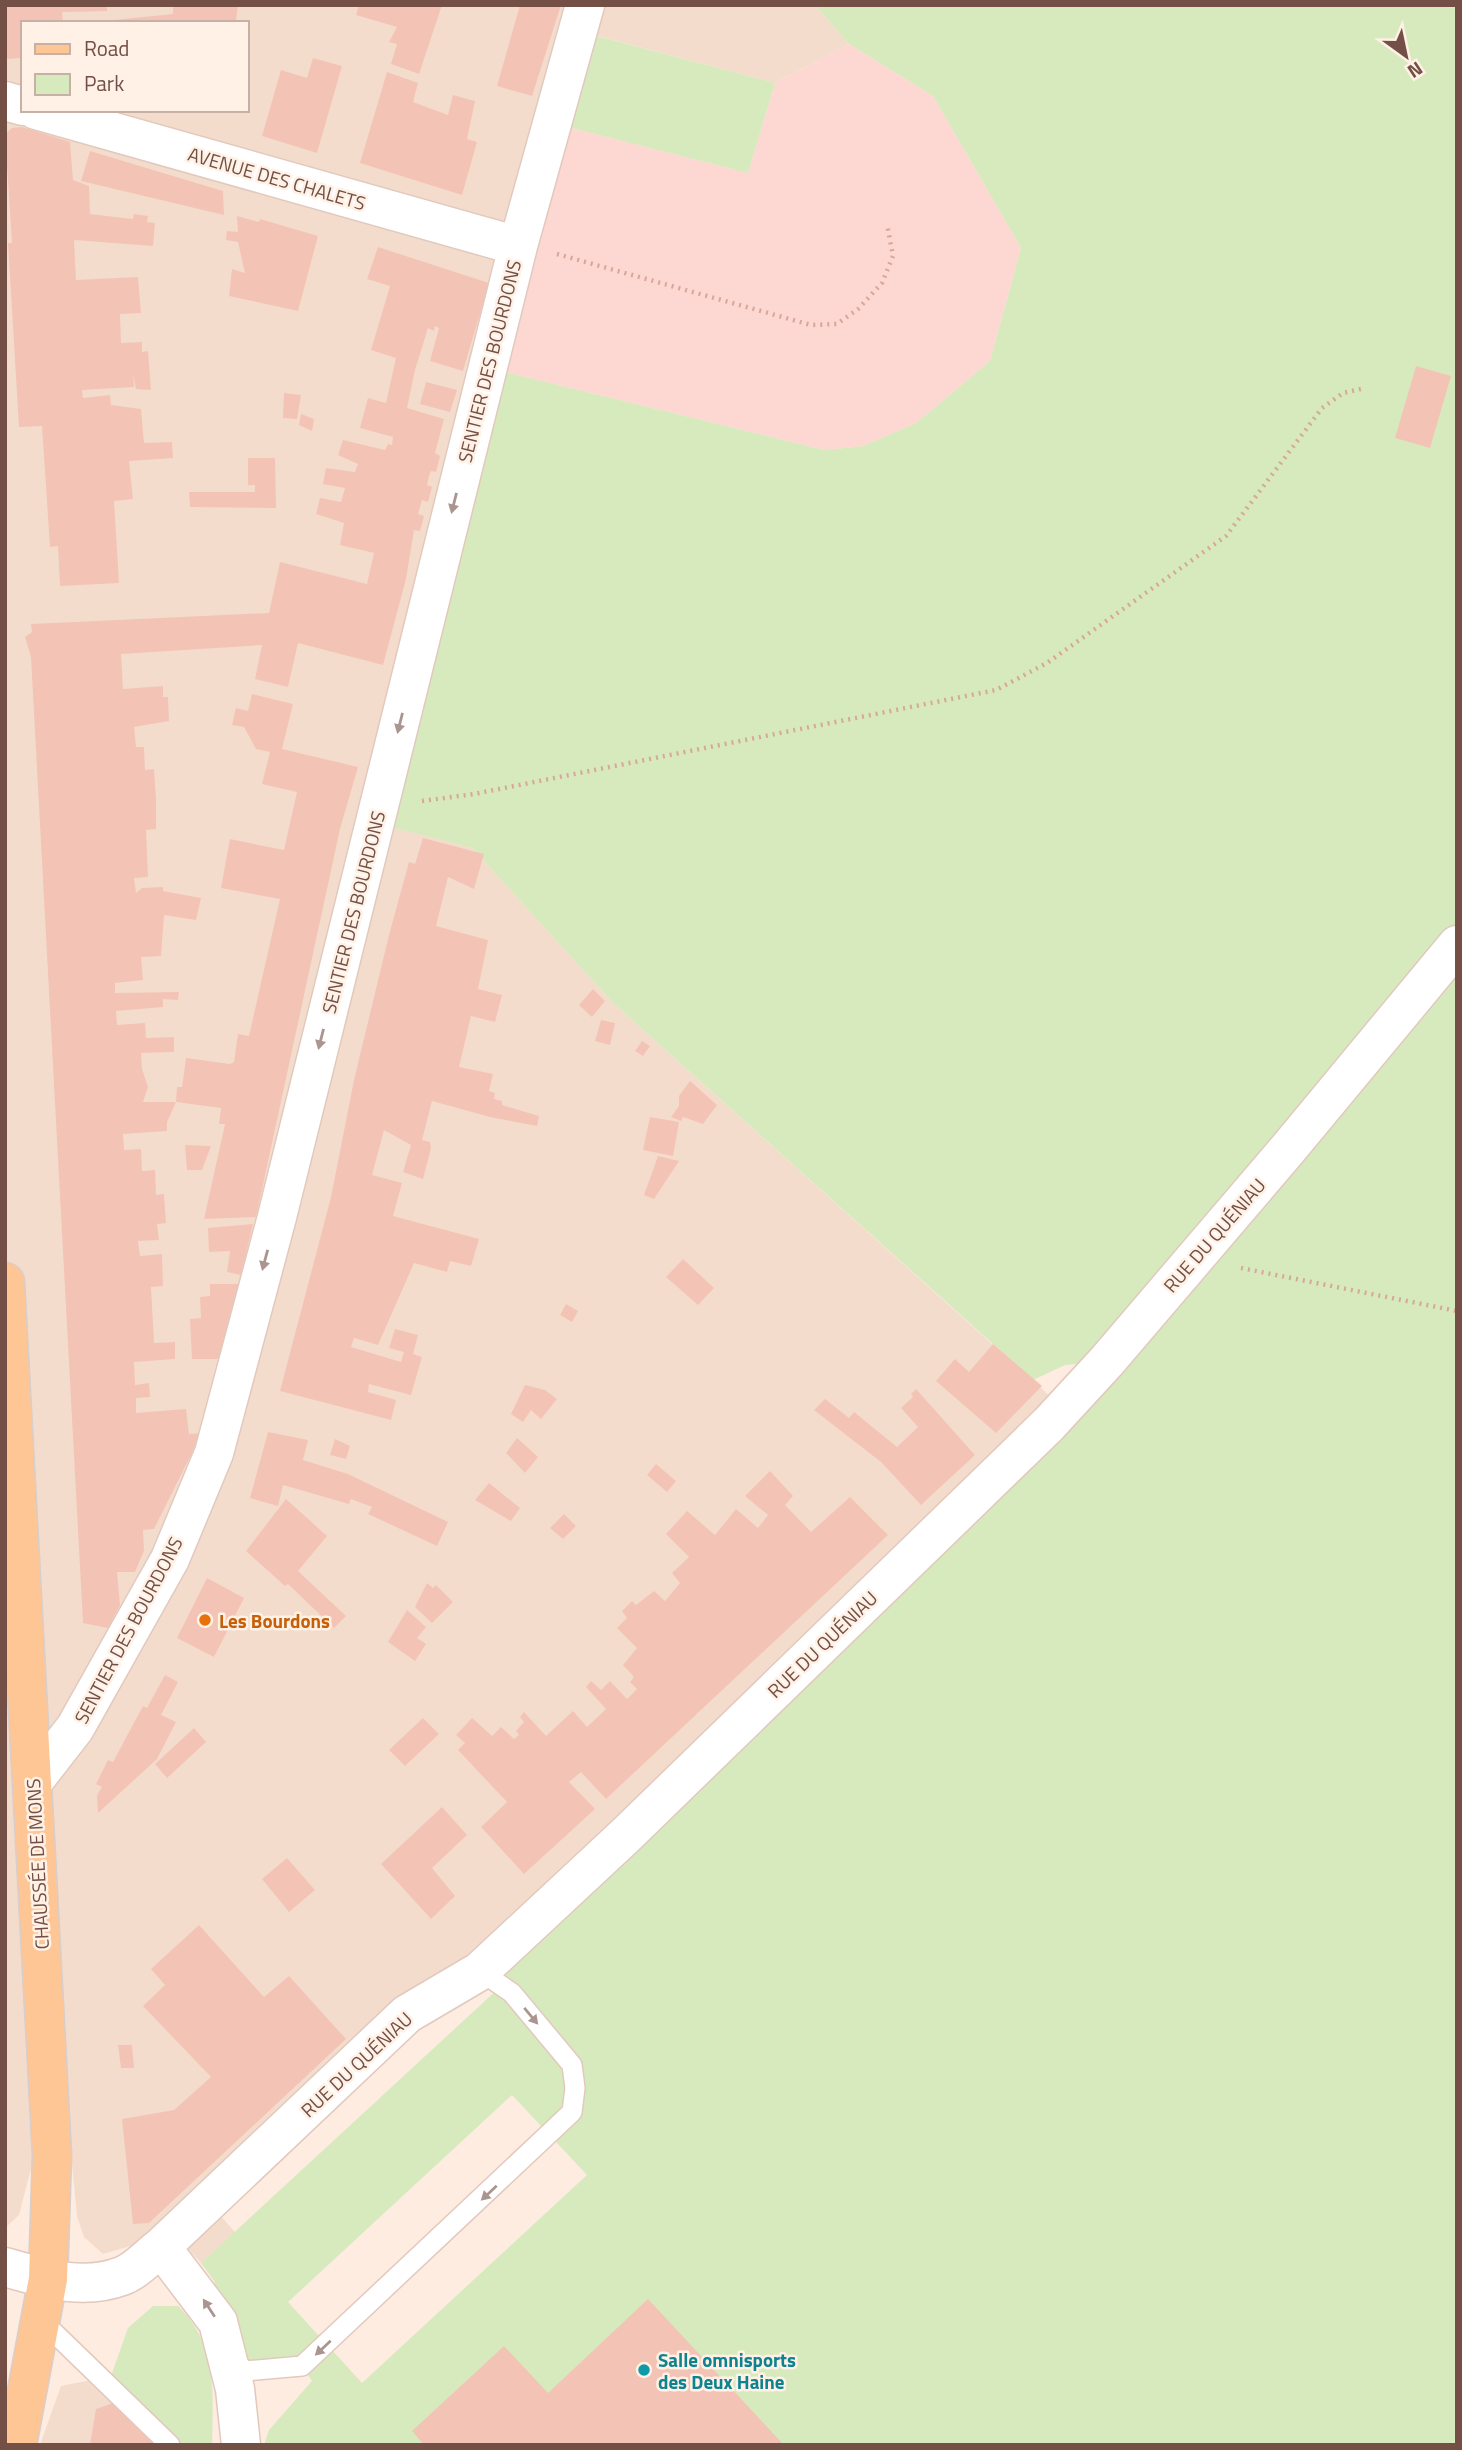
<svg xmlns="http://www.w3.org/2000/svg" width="1462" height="2450" font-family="'Titillium Web',sans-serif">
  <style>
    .residential { fill: #f4dccd; fill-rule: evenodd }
    .commercial { fill: #fdd8d2 }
    .green { fill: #d7eabe; fill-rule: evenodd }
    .building { fill: #f3c4b6 }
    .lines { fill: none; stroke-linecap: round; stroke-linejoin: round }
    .lane-casing { stroke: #e2c9be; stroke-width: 22 }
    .street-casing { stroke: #e2c9be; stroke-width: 41 }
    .primary-casing { stroke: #d8cecb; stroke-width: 41 }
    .path { stroke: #d7a79a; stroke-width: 4.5; stroke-dasharray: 2 5; stroke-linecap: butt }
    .lane { stroke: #fff; stroke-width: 19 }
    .street { stroke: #fff; stroke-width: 38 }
    .primary { stroke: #fec595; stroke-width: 38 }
    .oneway { fill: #ab9590 }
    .food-dot { fill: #e8710a; stroke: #fff1e5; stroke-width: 2.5 }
    .culture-dot { fill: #0f9aa8; stroke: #fff1e5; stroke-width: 2.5 }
    .labels { text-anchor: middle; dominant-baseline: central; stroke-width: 5; stroke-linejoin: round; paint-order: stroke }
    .street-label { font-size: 19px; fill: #734f46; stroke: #fff1e5 }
    .food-label { font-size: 19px; font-weight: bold; fill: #c56008; stroke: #fff1e5; text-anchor: start }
    .culture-label { font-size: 19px; font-weight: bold; fill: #0d838f; stroke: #fff1e5; text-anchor: start }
  </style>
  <rect width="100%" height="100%" fill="#fdecdf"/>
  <path class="residential" d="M5,5H815L849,44L775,83L579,31L376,822L472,848L612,1002L1062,1407L209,2203L235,2232L201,2263L162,2220L134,2245L103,2254L84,2237L77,2216L71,2154L34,2157L19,2215L5,2228ZM23,23H247V110H23Z
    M111,2376L180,2445H40L61,2386Z"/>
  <path class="commercial" d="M849,44L933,96L1021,248L990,361L916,423L863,446L825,450L488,368L552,123L748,173L775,83Z"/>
  <path class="green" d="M815,5H1457V2445H264L269,2430L312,2381L302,2366L245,2371L204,2299L215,2282L201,2263L500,1987L480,1971L1106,1361L1065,1365L1033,1380L612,1002L472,848L376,823L488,368L825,450L863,446L916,423L990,361L1021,248L933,96L849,44ZM512,2095L587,2175L362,2383L288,2302Z
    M578,31L775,83L748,173L552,123Z
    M153,2306H178C218,2344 213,2394 212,2445H180L111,2376L128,2328Z"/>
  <path class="building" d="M5,5H107V11L62,12L63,23H23V58L5,59Z
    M173,5H238L236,20L84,23L173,14Z
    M359,5H442L419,74L391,64L397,44L389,42L397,27L356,15Z
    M520,5H561L532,96L497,86Z
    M313,58L342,66L317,153L262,136L281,70L307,78Z
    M387,72L418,83L413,102L448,115L453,95L475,101L467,139L477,142L462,195L360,163Z
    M22,127L70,142L73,180L89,186L90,214L133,219L134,214L148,216L147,222L155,223L153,246L74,240L76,280L138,277L141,313L120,314L121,343L142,342V352L148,351L151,390L136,389L133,374L134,387L82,390L83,398L110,395L111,405L141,409L144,443L172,442L173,458L129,461L133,499L114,501L119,583L60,586L58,546L50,547L42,426L19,427L8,243H12L5,134L12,128Z
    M90,151L223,191L224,215L81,181Z
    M237,216L259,222L260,219L318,236L298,311L229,296L232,269L245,273L238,242L226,240L227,231L238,232Z
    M378,247L489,283L463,371L430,361L439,328L435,326L434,331L428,328L415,370L407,408L444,419L435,453L440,456L436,472L431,471L429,476L427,485L432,487L428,502L422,500L418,514L424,516L420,531L414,530L406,579L383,665L298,643L288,687L255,679L262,645L121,654L123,689L163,686V697H168L169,721L134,727L136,747H144L145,770L154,769L156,799V829L146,830L148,877L134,878L136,893L142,888L163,887V891L201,898L196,920L164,915L161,956L141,957L143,980L115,983V993L179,992L178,1000L163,999V1007L116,1011L117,1025L145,1023L146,1038L174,1037V1052L141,1053L142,1069L148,1087L143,1102H176L167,1122V1131L123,1134L124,1150L141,1149L142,1171L155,1170L156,1195L164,1194L166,1223L157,1224L159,1240L138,1241L140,1256L162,1254L163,1286L151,1287L154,1343L175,1342V1359L134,1362L135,1385L149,1383L150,1397L136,1398V1413L186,1409L189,1434L202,1433L154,1529L143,1530L144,1551L135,1572H117L120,1605L108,1628L83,1623L31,657L25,637L32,632L31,624L269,613L280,562L367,584L374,553L340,545L344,523L316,514L320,498L341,502L345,488L323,484L326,468L355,472L358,464L338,455L343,440L385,450L388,444L392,445L393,437L360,428L368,398L386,403L396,358L371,350L390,286L367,279Z
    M1416,366L1451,376L1430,448L1395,438Z
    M426,382L457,390L450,412L420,404Z
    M284,393L301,395L297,419L283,418Z
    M301,414L314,419L312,431L299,425Z
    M248,458H275L276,508L190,507L189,492H255V485H248Z
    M252,694L293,704L282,749L358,767L340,829L256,1217L204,1219L225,1124H219L221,1108L176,1102L177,1087H182L186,1058L230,1064L234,1062L238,1034L249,1036L280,899L221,888L230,839L284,850L297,792L262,784L270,752L256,749L244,727L232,725L236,708L248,711Z
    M423,838L484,854L474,889L448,877L436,926L488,940L478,989L502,995L495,1022L471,1016L459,1067L493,1074L489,1091L495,1093L494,1099L502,1101V1105L539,1116L537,1126L490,1117L432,1101L422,1140L430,1142L431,1148L423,1179L403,1172L411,1145L384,1130L372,1175L402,1183L393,1216L479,1239L471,1266L450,1261L447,1272L414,1263L378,1345L354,1338L351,1347L401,1362L404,1352L389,1348L395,1329L418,1335L413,1354L422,1357L411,1395L369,1384L368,1392L396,1400L391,1420L280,1391L331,1197L354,1080L389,935L409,862L415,864Z
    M593,989L605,1001L592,1017L579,1005Z
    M601,1020L615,1023L610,1045L595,1041Z
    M642,1041L650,1046L643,1056L635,1051Z
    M690,1081L717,1105L703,1124L683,1117L681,1121L671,1117L679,1106V1096Z
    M650,1117L679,1122L673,1156L643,1150Z
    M185,1145L211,1146L202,1170H187Z
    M658,1156L679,1161L654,1199L644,1195Z
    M253,1224L241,1275L227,1272L230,1251L209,1252L208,1228Z
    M683,1259L714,1288L698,1305L666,1277Z
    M210,1284H239L224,1359H192L190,1319L201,1318L200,1297L210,1296Z
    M566,1304L578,1311L572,1322L560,1315Z
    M993,1344L1042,1386L996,1433L936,1381L955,1359L969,1372Z
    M525,1385L545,1390L557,1399L541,1419L531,1410L523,1422L511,1414Z
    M916,1389L975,1455L921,1505L881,1462L814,1410L825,1399L849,1418L854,1412L897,1447L918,1427L901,1408L913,1397L911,1394Z
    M268,1432L308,1440L303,1460L348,1474L448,1522L437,1546L368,1514L372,1507L351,1499L349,1504L283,1485L278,1506L250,1498Z
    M517,1438L538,1457L525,1473L506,1453Z
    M335,1439L350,1446L346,1459L330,1455Z
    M656,1464L676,1481L667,1492L647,1475Z
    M770,1471L793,1496L785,1505L811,1532L850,1497L888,1535L606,1799L581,1772L569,1782L595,1809L524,1874L481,1827L507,1802L458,1750L465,1743L456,1735L472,1718L492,1736L501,1727L514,1739L519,1735L516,1731L524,1722L520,1717L524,1712L546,1736L573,1711L587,1727L606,1709L586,1687L591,1681L601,1690L610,1681L627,1699L637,1689L630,1682L634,1677L623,1665L637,1648L617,1628L627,1618L622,1611L632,1601L636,1605L654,1591L665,1601L680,1583L672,1573L689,1557L666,1534L687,1511L715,1535L736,1509L758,1528L768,1515L745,1496Z
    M489,1483L520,1508L511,1521L475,1500Z
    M286,1499L327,1536L298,1571L346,1616L334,1628L288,1584L285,1586L246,1551Z
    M564,1514L576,1526L563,1539L550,1528Z
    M207,1578L244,1598L214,1657L177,1638Z
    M427,1583L433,1588L436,1585L453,1602L432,1623L415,1607Z
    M407,1610L426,1627L417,1638L426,1644L415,1661L388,1642Z
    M165,1675L178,1682L161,1715L176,1722L157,1759L98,1813L97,1795L102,1787L96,1784L108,1760L113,1762L143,1706L147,1708Z
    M423,1718L439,1734L405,1766L389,1750Z
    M194,1728L206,1742L167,1778L155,1764Z
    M442,1807L467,1835L432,1868L455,1896L431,1919L381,1864Z
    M287,1858L315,1890L289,1912L262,1879Z
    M199,1925L264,1997L289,1976L346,2039L149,2223L133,2224L122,2119L174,2110L211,2077L143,2006L165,1985L151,1969Z
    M118,2045H132L134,2068H121Z
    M648,2299L784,2445H424L412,2431L504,2346L548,2393Z
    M116,2402L159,2445H90L96,2409Z"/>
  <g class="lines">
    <defs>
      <path id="lane" d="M40,2319L170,2445
        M230,2356L245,2371L302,2366L572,2112L575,2088L572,2065L512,1993L480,1971"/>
      <path id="street" d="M5,101L23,106
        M36,110L518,246
        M33,1782L75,1728L170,1559L214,1453L277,1217L518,246L585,5
        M161,2247L218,2322L235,2389L241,2445
        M5,2267C44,2278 82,2291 122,2276C136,2271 149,2256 161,2247L407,2014L480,1971L626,1835L1049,1424L1107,1361L1288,1149L1457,945"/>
      <path id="primary" d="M5,1282L52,2155L48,2279L17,2445"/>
    </defs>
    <use href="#lane" class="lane-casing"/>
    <use href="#street" class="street-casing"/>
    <use href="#primary" class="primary-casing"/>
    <path class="path" d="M557,254L811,325L837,324L858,309L882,283L893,256L887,224
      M422,801L474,794L996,690L1047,663L1226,536L1322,408L1343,393L1365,388
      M1241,1268L1457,1311"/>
    <use href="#lane" class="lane"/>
    <use href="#street" class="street"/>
    <use href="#primary" class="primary"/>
  </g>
  <defs><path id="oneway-solid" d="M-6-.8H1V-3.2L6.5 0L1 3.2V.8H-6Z" transform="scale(1.75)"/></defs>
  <g class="oneway">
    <use href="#oneway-solid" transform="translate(454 503) rotate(104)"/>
    <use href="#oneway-solid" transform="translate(400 723) rotate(104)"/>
    <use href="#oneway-solid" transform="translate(321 1039) rotate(104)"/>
    <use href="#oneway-solid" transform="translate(265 1260) rotate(105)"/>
    <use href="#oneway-solid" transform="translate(531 2016) rotate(50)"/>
    <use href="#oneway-solid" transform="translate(489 2193) rotate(137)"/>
    <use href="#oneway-solid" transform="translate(209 2308) rotate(-123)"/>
    <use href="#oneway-solid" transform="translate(323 2348) rotate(137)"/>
  </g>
  <circle class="food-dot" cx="205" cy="1620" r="7"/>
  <circle class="culture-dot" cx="644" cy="2370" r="7"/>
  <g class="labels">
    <g class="street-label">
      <text transform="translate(277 178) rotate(16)">AVENUE DES CHALETS</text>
      <text transform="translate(489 361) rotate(-76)">SENTIER DES BOURDONS</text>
      <text transform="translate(353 912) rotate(-76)">SENTIER DES BOURDONS</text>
      <text transform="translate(1214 1235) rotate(-49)">RUE DU QUÉNIAU</text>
      <text transform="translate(128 1630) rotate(-62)">SENTIER DES BOURDONS</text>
      <text transform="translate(822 1644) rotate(-44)">RUE DU QUÉNIAU</text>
      <text transform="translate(37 1864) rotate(-93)">CHAUSSÉE DE MONS</text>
      <text transform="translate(356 2064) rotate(-43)">RUE DU QUÉNIAU</text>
    </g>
    <g class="food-label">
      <text x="219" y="1620">Les Bourdons</text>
    </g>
    <g class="culture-label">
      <text x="658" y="2359">Salle omnisports<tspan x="658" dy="22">des Deux Haine</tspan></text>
    </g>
  </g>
  <rect width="1462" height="2450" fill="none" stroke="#734f46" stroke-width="14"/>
  <rect x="21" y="21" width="228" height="91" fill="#fff1e5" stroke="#c7b0a5" stroke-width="2"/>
  <rect x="35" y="44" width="35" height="10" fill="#fec595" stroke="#c7b0a5" stroke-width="2"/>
  <text x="84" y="56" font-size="21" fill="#734f46">Road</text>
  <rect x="35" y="74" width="35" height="21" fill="#d7eabe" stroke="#c7b0a5" stroke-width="2"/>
  <text x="84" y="91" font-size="21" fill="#734f46">Park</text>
  <g transform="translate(1406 56) rotate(147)" stroke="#fff1e5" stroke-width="5" paint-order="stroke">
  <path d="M0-5L12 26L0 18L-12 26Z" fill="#734f46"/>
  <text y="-10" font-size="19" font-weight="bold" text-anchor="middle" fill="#734f46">N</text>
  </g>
</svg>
